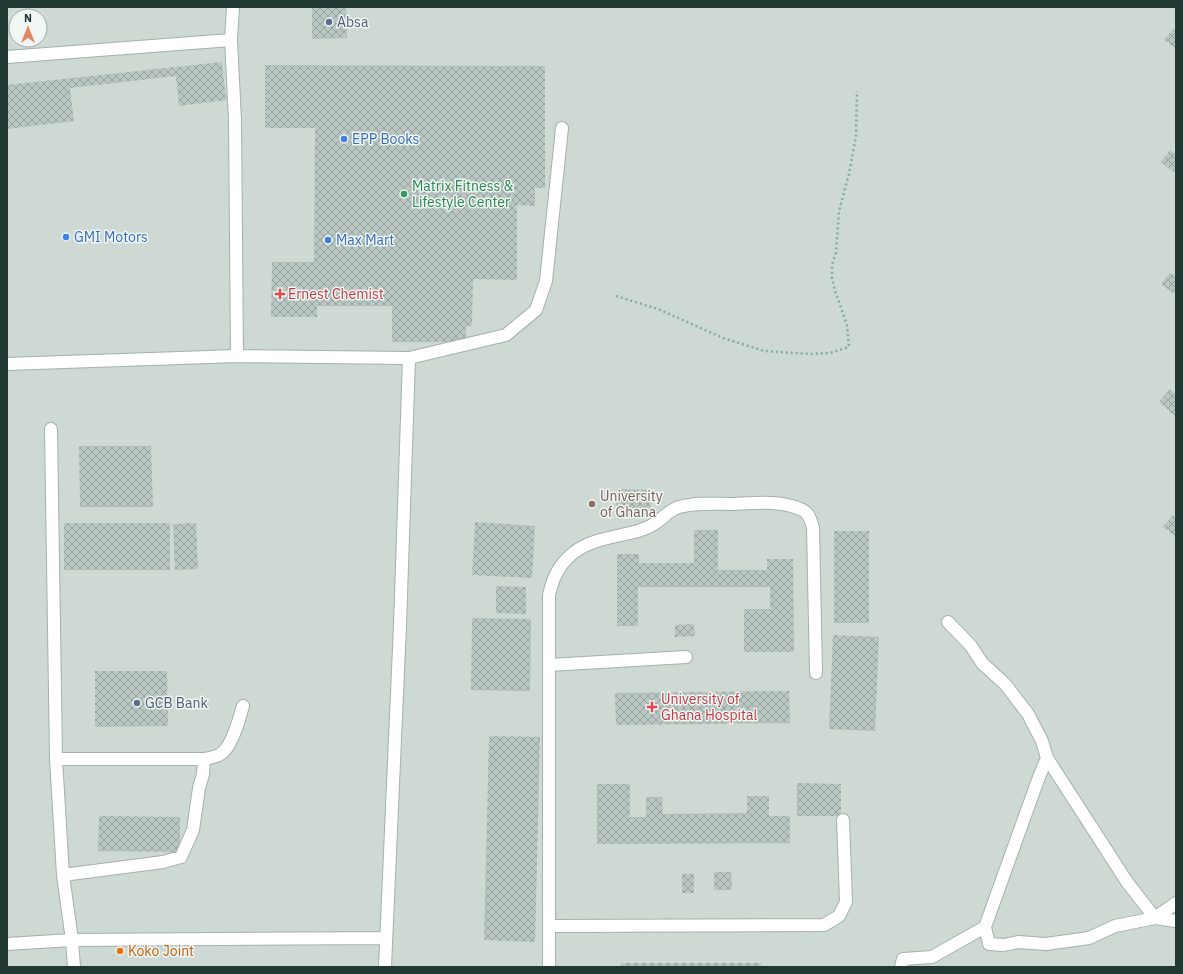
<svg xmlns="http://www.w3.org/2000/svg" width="1183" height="974" font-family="'IBM Plex Sans',sans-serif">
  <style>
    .built { fill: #ced9d4; fill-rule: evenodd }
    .building { fill: url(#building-cross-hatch) }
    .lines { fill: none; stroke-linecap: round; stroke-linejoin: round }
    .minor-casing { stroke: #a3b0ac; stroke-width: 14 }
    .path { stroke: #83aa9f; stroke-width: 2.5; stroke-dasharray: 2 3; stroke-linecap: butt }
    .minor { stroke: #fff; stroke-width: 12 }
    .service-dot { fill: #5c6f8a; stroke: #f0f6f3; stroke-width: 1.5 }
    .shop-dot { fill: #3f7fe0; stroke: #f0f6f3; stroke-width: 1.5 }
    .leisure-dot { fill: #2e9e5b; stroke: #f0f6f3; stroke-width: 1.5 }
    .health-dot { fill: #e0444e; stroke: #f0f6f3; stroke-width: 1.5 }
    .education-dot { fill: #8d6e63; stroke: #f0f6f3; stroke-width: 1.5 }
    .food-dot { fill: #e8710a; stroke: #f0f6f3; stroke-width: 1.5 }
    .labels { text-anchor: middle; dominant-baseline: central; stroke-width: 3; stroke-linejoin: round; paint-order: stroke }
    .service-label { font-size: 14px; fill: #4e5e75; stroke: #f0f6f3; text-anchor: start }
    .shop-label { font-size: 14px; fill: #366cbe; stroke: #f0f6f3; text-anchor: start }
    .leisure-label { font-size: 14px; fill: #27864d; stroke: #f0f6f3; text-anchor: start }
    .health-label { font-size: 14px; fill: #be3a42; stroke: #f0f6f3; text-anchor: start }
    .education-label { font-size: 14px; fill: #785e54; stroke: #f0f6f3; text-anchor: start }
    .food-label { font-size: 14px; fill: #c56008; stroke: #f0f6f3; text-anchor: start }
  </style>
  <defs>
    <pattern id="building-cross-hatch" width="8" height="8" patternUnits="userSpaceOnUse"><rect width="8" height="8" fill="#b9c6c1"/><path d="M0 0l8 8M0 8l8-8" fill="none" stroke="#96a29d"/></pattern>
  </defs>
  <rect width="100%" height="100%" fill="#e0e9e5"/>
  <path class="built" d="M7,7H1176V967H7ZM16,16H40V40H16Z"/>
  <path class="building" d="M312,7H346L347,38L312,39Z
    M1173,29L1176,31V49L1164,40Z
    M222,62L226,100L179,106L176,76L70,88L74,121L7,129V85Z
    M265,65L545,66V188H535V206L517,205V280L473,279L472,326H466V342H392V306H317V317H271L272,262H314L315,128H265Z
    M1170,150L1176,155V174L1161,162Z
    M1170,273L1176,277V295L1161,284Z
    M1170,389L1176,395V417L1159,402Z
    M79,446H151L153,507H80Z
    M617,489L651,490L650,516L616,515Z
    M1173,515L1176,518V537L1163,527Z
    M475,522L535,526L532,578L472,575Z
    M64,523H170V570H64Z
    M196,523L198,569L175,570L173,524Z
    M694,530H718V570H767V559H793L794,652H744V609H770V587H638V626H617V554H639V563H694Z
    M834,531H869V623H834Z
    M496,586L526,587V614L496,613Z
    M472,618L531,619L530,691L471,690Z
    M694,624L695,636L675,637V625Z
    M833,635L879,637L875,731L829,729Z
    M95,671H167L168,726L95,727Z
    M789,691L790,723L616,725L615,693Z
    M489,736L540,737L535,942L484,940Z
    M797,783L841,784V816H797Z
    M597,784H630V817H646V797H662L663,814L747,813V796H769V816H790V843L597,844Z
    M99,816L180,817V852L98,851Z
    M714,872H731L732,890H714Z
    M682,874H694V893H682Z
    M621,963H761V967H621Z"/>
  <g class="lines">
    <defs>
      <path id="minor" d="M233,7L231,40L235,120L237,356
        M7,57L231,40
        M7,364L237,356L409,358L506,335L536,310L546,281L562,128
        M51,429L56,759L63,875L72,940L74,967
        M549,665L686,657
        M1047,758L1127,882L1155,918L1176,921
        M56,759H204C209,758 215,757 219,755C232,749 239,719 243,706
        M63,875L163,862L181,857L193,830L199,788L203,774L204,759
        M549,926L824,925L839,916L846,902L843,820
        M985,927L989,944L1004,945L1018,942L1046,944L1089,938L1115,926L1155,918L1176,903
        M7,944L72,940L386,938
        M385,967L400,625L409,358
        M549,967V595C553,578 558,566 572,554C590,539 616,537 638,531C644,529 652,526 657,522C664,517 671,509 679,507C697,502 716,504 734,504C754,503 781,500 800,509C809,512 810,519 813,527L816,673
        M901,967L903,959L932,957L985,927L1039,777L1047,758L1042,741L1028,714L1005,684L982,663L971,646L948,622"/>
    </defs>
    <use href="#minor" class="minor-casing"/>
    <path class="path" d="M616,296L658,309L723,338L764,351L810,354L830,353L849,347L847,325L835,291L832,278V264L836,253L839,211L849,174L856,136L857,91"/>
    <use href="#minor" class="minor"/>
  </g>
  <g class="service-dot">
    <circle cx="329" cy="22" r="4"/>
    <circle cx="137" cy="703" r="4"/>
  </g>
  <g class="shop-dot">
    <circle cx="344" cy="139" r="4"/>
    <circle cx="66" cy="237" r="4"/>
    <circle cx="328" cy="240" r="4"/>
  </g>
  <circle class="leisure-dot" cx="404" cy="194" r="4"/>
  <g class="health-dot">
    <path d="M278 288h4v4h4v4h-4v4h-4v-4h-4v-4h4z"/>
    <path d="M650 701h4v4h4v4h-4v4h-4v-4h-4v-4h4z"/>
  </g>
  <circle class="education-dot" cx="592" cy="504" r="4"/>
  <circle class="food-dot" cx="120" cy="951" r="4"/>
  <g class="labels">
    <g class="service-label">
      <text x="337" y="22">Absa</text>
      <text x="145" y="703">GCB Bank</text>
    </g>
    <g class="shop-label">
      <text x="352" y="139">EPP Books</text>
      <text x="74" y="237">GMI Motors</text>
      <text x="336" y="240">Max Mart</text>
    </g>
    <g class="leisure-label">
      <text x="412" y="186">Matrix Fitness &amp;<tspan x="412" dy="16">Lifestyle Center</tspan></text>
    </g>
    <g class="health-label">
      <text x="288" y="294">Ernest Chemist</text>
      <text x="661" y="699">University of<tspan x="661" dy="16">Ghana Hospital</tspan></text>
    </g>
    <g class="education-label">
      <text x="600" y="496">University<tspan x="600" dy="16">of Ghana</tspan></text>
    </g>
    <g class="food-label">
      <text x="128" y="951">Koko Joint</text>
    </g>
  </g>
  <rect width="1183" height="974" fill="none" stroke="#223833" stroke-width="16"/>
  <g transform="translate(28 28)"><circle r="19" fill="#f0f6f3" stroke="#9eaaa6"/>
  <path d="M0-3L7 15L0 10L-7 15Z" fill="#e38764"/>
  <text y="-6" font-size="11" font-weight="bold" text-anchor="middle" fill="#223833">N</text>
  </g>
</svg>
